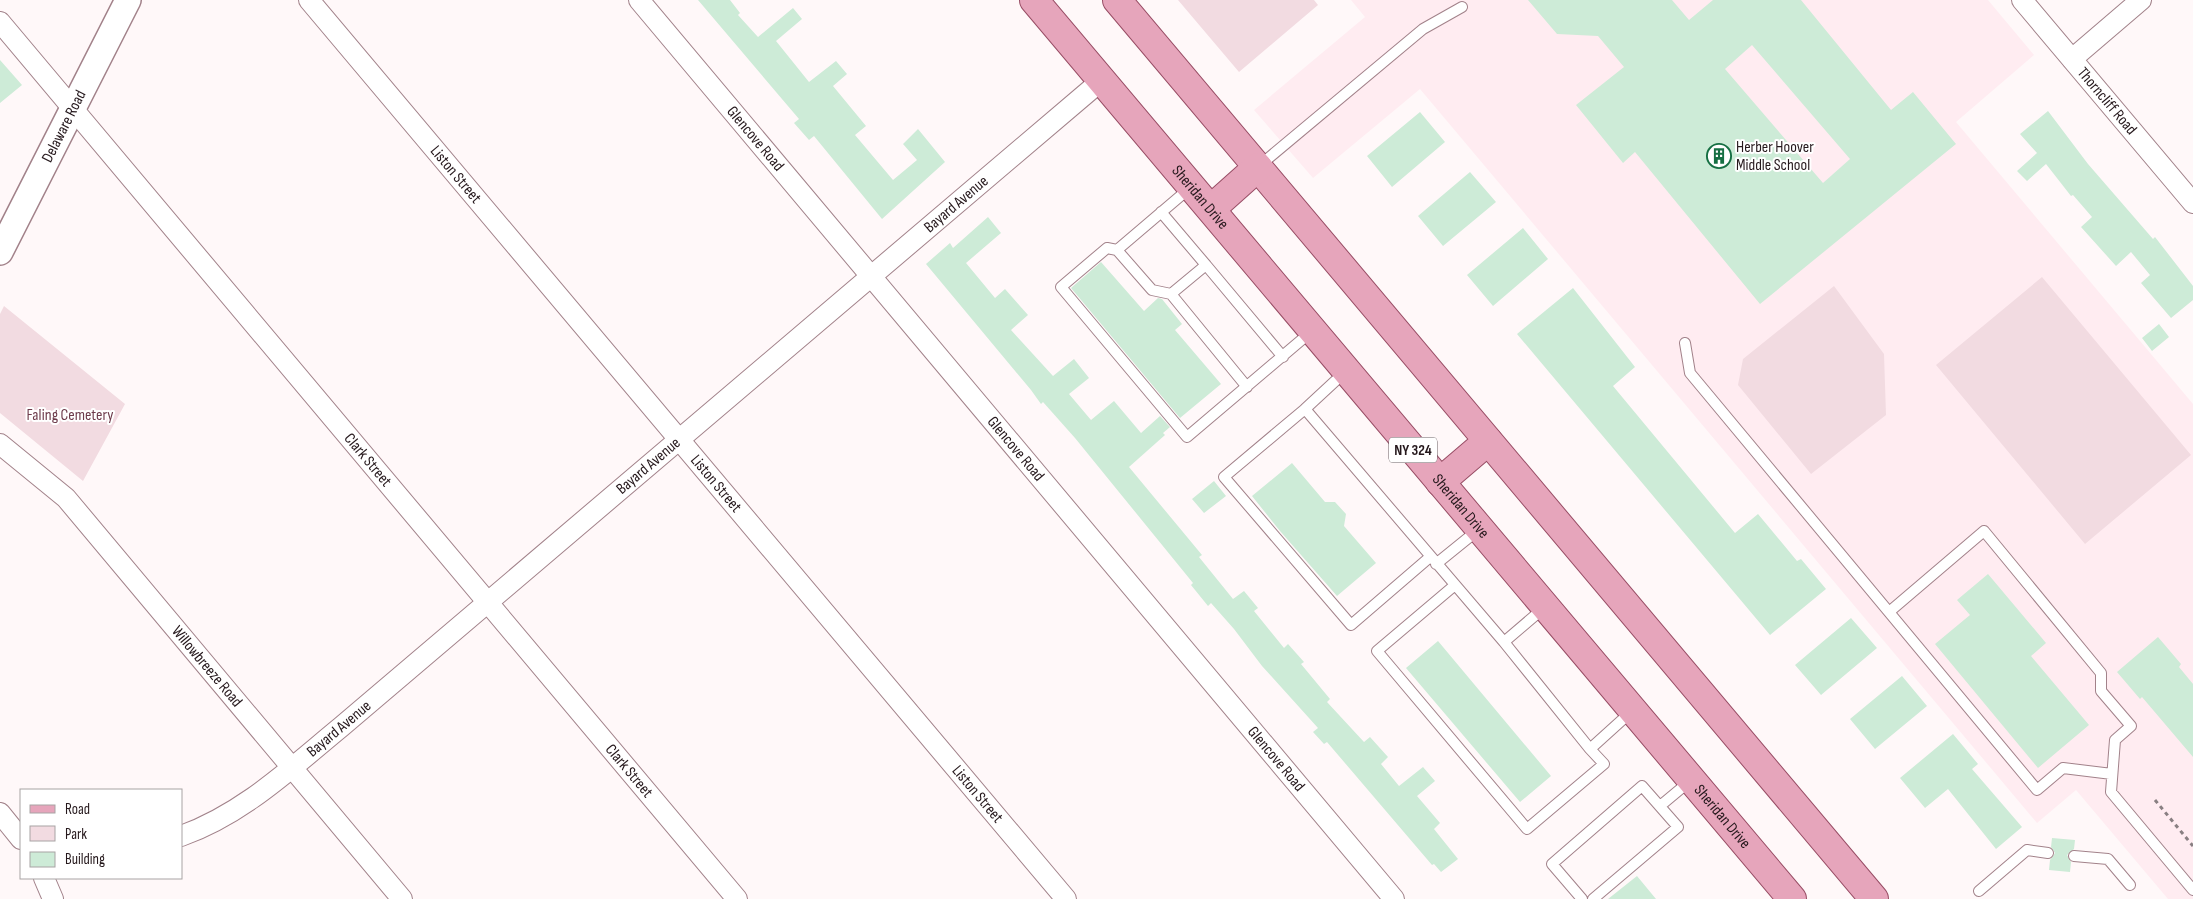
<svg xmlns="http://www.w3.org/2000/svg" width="2193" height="899" font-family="'Sofia Sans Condensed',sans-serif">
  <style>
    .built { fill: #ffecf1 }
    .green { fill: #f2dbe1 }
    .building { fill: #cdebd7; fill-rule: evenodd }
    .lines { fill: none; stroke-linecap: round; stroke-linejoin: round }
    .service-casing { stroke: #a2828a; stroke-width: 12 }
    .minor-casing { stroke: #a2828a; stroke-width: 22 }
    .tertiary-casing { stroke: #a2828a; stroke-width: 28 }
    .primary-casing { stroke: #984d65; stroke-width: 30 }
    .path { stroke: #897f82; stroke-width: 3; stroke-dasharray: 4 4; stroke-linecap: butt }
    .service { stroke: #fff; stroke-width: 10 }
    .minor { stroke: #fff; stroke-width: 20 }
    .tertiary { stroke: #fff; stroke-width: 25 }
    .primary { stroke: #e6a5bb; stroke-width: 28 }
    .labels { text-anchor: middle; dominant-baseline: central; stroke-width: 4; stroke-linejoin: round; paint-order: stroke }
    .shield { fill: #fff; stroke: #665d60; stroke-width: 1 }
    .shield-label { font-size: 15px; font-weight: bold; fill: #25181c }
    .street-label { font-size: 16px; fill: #25181c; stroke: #fff }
    .poi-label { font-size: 16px; fill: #25181c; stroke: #fff; text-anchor: start }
    .park-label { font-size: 16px; fill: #6d3b4b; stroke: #fff }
  </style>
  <rect width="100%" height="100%" fill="#fff8f9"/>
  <path class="built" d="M1351,0H1988L2034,55L1956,122L2193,404V899H2168L2076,790L2037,823L1420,89L1313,178L1254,110L1365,17Z"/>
  <path class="green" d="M1178,0H1314L1318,5L1239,72Z
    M2042,277L2191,455L2085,544L1936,365Z
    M1834,286L1884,354L1886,415L1811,474L1738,385L1743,359Z
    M4,306L125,404L83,481L0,413V314Z"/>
  <path class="building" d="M698,0H730L740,13L738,15L758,37L793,8L802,19L776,41L809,82L836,61L847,74L833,86L866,126L855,135L893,180L917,160L903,144L918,129L945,162L882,219L814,136L809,140L794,123L799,119Z
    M1528,0H1672L1689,20L1713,0H1801L1891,110L1913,92L1956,144L1760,304L1635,152L1623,163L1576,105L1624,67L1598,36L1557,34ZM1752,45L1850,159L1823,183L1725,69Z
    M0,60L22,85L0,103Z
    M2048,111L2088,164L2153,239L2155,237L2193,286V300L2171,318L2141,283L2150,275L2131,252L2116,266L2081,227L2092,217L2073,195L2071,196L2046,164L2027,181L2017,171L2037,153L2020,134Z
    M1420,112L1445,142L1392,187L1367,156Z
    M1470,172L1496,202L1443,246L1418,216Z
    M988,217L1001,233L966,263L995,298L1005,289L1028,315L1011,330L1053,376L1074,359L1089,378L1069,394L1091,420L1114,401L1141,433L1160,416L1170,427L1163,433L1165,435L1129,467L1202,555L1199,557L1233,599L1244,591L1258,608L1254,611L1284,648L1288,644L1304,662L1301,664L1330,699L1327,702L1364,742L1370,737L1388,757L1381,764L1399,786L1423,767L1435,781L1417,796L1440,823L1434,829L1458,859L1441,872L1434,864L1432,865L1327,742L1324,744L1313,732L1318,728L1262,666L1234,629L1211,603L1208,606L1191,585L1193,583L1075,438L1043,402L1041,404L1031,390L926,264L950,243L953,248Z
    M1523,228L1548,259L1493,306L1467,275Z
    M1101,262L1144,311L1158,298L1162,299L1182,324L1175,330L1221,384L1180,418L1071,288Z
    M1573,288L1635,367L1613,386L1735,533L1758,514L1797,561L1801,559L1826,589L1770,635L1517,334Z
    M2159,324L2169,337L2152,351L2142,338Z
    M1292,463L1325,502H1335L1346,514L1344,526L1376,563L1337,596L1280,531L1252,496Z
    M1214,481L1226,496L1204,513L1192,499Z
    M1988,574L2046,643L2031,656L2089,725L2038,768L1935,644L1970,615L1957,600Z
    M1851,618L1877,648L1821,695L1795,665Z
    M2158,637L2181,664L2179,667L2193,684V757L2142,697L2140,699L2117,672Z
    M1438,641L1551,776L1520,802L1406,668Z
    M1902,676L1927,706L1875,749L1850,719Z
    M1953,734L1978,764L1972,769L2022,827L1996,849L1948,789L1925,808L1900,778Z
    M2052,838L2075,840L2074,849L2067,855L2071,862L2070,872L2049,870L2050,860L2055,853L2051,847Z
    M1637,876L1656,899H1608Z"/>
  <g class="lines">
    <defs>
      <path id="service" d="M1259,166L1423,29L1462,7
        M1161,212L1206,265
        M1117,250L1107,248L1061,287L1187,437L1312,331
        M1171,294L1152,290L1117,250L1191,187
        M1685,343L1690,373L2037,790L2063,768L2112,774
        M1346,371L1305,409L1504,642L1590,749L1632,711
        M1247,387L1171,294L1206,265L1283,357
        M1305,409L1224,477L1351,625L1430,557
        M1436,564L1478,530
        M1455,585L1377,651L1527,829L1604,764L1590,749
        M1889,612L1984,531L2101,673V691L2131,726L2115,740L2111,792L2193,890
        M1504,642L1545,607
        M1660,806L1690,781
        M2074,856L2108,859L2130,885
        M1979,891L2027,850L2048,853
        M1582,899L1552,864L1642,786L1678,827L1593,899"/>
      <g id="minor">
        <path id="s1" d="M309,0L1066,899"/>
        <path id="s2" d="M639,0L1394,899"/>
        <path id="s3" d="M2022,0L2193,203"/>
        <path id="s4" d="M0,22L737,899"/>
        <path d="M2072,59L2141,0"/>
        <path id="s5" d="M0,444L66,498L402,899"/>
        <path d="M0,813L21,839"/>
        <path id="s6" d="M181,836C243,814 291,768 341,727L1102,80"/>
        <path d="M44,878L53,899"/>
      </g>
      <g id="tertiary">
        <path id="s7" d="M0,252L128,0"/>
      </g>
      <g id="primary">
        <path id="s8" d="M1034,0L1792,899"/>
        <path d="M1117,0L1874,899"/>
        <path d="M1211,209L1258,167"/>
        <path d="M1440,482L1488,441"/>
      </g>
    </defs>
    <use href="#service" class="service-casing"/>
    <use href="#minor" class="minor-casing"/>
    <use href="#tertiary" class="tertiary-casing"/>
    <use href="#primary" class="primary-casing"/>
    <path class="path" d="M2155,800L2193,846"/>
    <use href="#service" class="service"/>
    <use href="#minor" class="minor"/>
    <use href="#tertiary" class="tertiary"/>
    <use href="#primary" class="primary"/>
  </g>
  <defs>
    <symbol id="building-ring" viewBox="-11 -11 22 22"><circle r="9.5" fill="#fff" stroke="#166f43" stroke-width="1.5"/><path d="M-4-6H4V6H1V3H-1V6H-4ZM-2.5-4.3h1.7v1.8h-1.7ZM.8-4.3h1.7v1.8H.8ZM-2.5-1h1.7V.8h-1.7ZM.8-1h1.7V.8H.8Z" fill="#166f43"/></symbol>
  </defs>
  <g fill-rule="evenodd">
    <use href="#building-ring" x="1705" y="142" width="28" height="28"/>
  </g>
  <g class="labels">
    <rect class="shield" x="1389" y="437.5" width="48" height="25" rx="4"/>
    <g class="shield-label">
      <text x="1413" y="450">NY 324</text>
    </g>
    <g class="street-label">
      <text stroke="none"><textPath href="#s3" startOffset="132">Thorncliff Road</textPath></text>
      <text stroke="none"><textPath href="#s7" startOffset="141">Delaware Road</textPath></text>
      <text stroke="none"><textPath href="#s2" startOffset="181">Glencove Road</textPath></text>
      <text stroke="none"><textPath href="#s1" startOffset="228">Liston Street</textPath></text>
      <text stroke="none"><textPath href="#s8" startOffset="258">Sheridan Drive</textPath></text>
      <text stroke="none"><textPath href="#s6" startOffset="1002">Bayard Avenue</textPath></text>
      <text stroke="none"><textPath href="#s2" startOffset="586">Glencove Road</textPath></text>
      <text stroke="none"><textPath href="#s4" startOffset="572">Clark Street</textPath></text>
      <text stroke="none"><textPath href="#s6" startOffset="598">Bayard Avenue</textPath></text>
      <text stroke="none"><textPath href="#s1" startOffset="632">Liston Street</textPath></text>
      <text stroke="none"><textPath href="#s8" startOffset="662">Sheridan Drive</textPath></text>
      <text stroke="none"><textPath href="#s5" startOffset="305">Willowbreeze Road</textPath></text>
      <text stroke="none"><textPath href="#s6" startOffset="192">Bayard Avenue</textPath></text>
      <text stroke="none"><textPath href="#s2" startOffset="991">Glencove Road</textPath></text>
      <text stroke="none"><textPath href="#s4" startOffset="978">Clark Street</textPath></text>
      <text stroke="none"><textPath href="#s1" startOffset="1038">Liston Street</textPath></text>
      <text stroke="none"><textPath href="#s8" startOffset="1068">Sheridan Drive</textPath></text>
    </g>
    <g class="poi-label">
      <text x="1736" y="147">Herber Hoover<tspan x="1736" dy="18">Middle School</tspan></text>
    </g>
    <g class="park-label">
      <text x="70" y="415">Faling Cemetery</text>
    </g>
  </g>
  <rect x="20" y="789" width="162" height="90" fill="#ffffff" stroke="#a8a3a4"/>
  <rect x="30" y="805" width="25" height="8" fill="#e6a5bb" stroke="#a8a3a4"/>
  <text x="65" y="814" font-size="15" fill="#25181c">Road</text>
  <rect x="30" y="826" width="25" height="15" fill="#f2dbe1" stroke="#a8a3a4"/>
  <text x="65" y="839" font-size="15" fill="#25181c">Park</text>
  <rect x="30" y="852" width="25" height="15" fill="#cdebd7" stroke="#a8a3a4"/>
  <text x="65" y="864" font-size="15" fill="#25181c">Building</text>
</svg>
